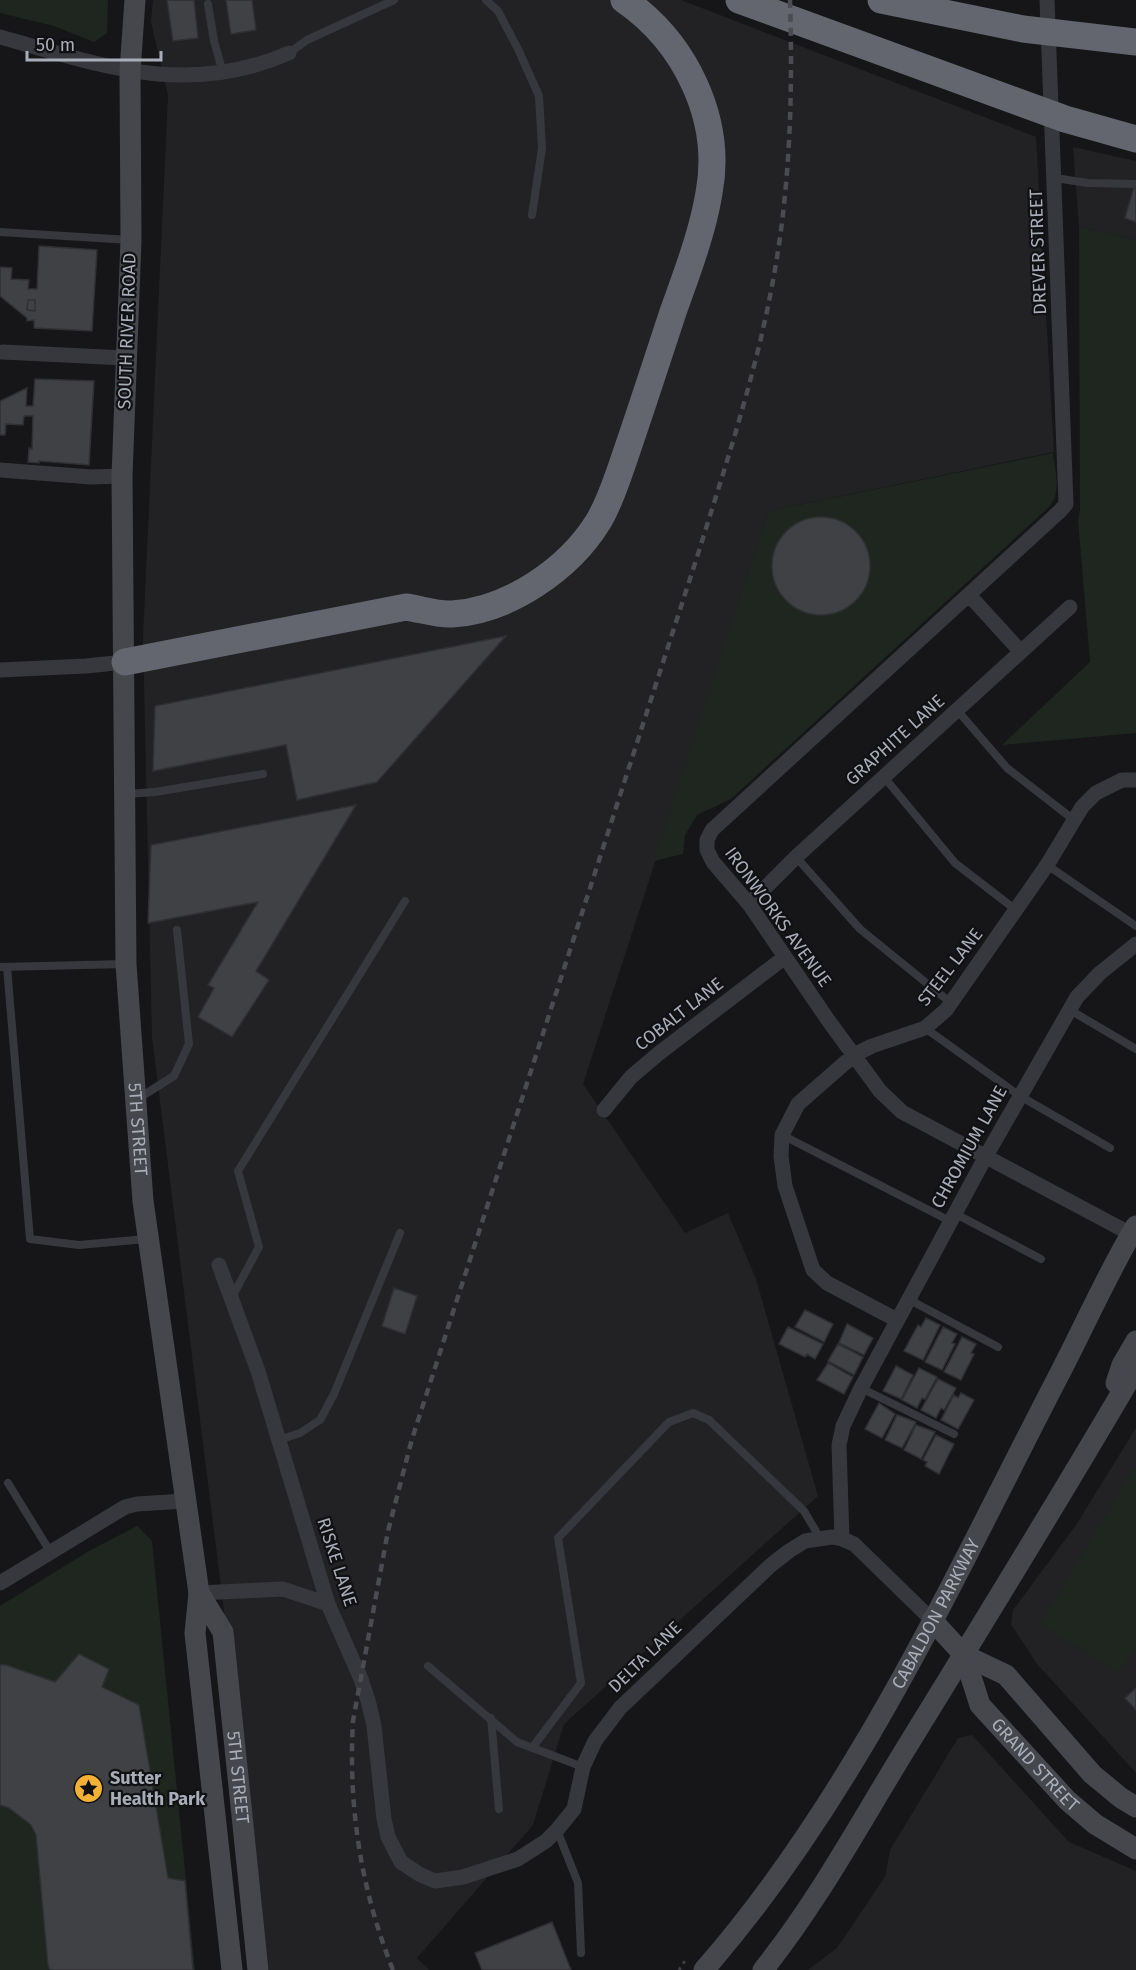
<svg xmlns="http://www.w3.org/2000/svg" width="1136" height="1970" font-family="'Fira Sans',sans-serif">
  <style>
    .built { fill: #222225 }
    .green { fill: #1e261f }
    .building { fill: #404145; stroke: #303034; stroke-width: 1.5; fill-rule: evenodd }
    .lines { fill: none; stroke-linecap: round; stroke-linejoin: round }
    .path { stroke: #3d3f44; stroke-width: 3; stroke-dasharray: 3 4.5; stroke-linecap: butt }
    .lane { stroke: #37383d; stroke-width: 8 }
    .street { stroke: #37383d; stroke-width: 15 }
    .secondary { stroke: #45474d; stroke-width: 21 }
    .highway { stroke: #63666e; stroke-width: 27 }
    .rail { stroke: #4a4c52; stroke-width: 4.5; stroke-dasharray: 8 6; stroke-linecap: butt }
    .labels { text-anchor: middle; dominant-baseline: central; stroke-width: 4.5; stroke-linejoin: round; paint-order: stroke }
    .street-label { font-size: 18px; fill: #a8adb8; stroke: #111113 }
    .poi-label { font-size: 18px; font-weight: bold; fill: #a8adb8; stroke: #111113; text-anchor: start }
  </style>
  <rect width="100%" height="100%" fill="#161618"/>
  <path class="built" d="M153,0H681L1036,137L1054,452L769,511L583,1084L685,1233L728,1213L756,1279L818,1496L564,1724L533,1825L417,1958L429,1970H269L152,1037L143,637L168,96L151,22Z
    M1073,147L1136,161V240L1079,227Z
    M1136,1428V1773L1037,1664L1011,1624L1013,1610L1076,1525Z
    M972,1735L1069,1842L1136,1871V1970H808L837,1948L885,1877L890,1850L958,1738Z"/>
  <path class="green" d="M0,0H108L107,33L94,42L54,26L0,13Z
    M1079,227L1136,240V733L1002,745L1090,662L1078,520L1080,510Z
    M1053,453C1055,471 1062,492 1049,507L731,799L697,815L685,835L683,854L654,861L769,511Z
    M1136,1466V1646L1119,1673L1041,1624Z
    M137,1526L152,1541L195,1970H0V1606L89,1551Z"/>
  <path class="building" d="M167,0H194L198,38L173,41Z
    M226,0H252L256,30L231,34Z
    M1134,187L1136,188V222L1125,218Z
    M39,246L97,250L92,331L34,328V320L27,321V318L0,296V267L12,268L11,279L29,280L28,289H37ZM28,300H35V311L27,310Z
    M28,300H35V311L27,310Z
    M35,379L94,381L89,465L39,461V463L28,462L29,448L32,449L33,416H24L23,425L6,424L5,435H0V401L27,388L26,406H33Z
    M772 566a49 49 0 1 1 98 0a49 49 0 1 1-98 0Z
    M506,636L377,782L297,800L286,745L153,771L155,706Z
    M356,805L256,971L269,980L232,1037L198,1017L214,988L208,985L258,902L148,923L151,845Z
    M394,1288L417,1296L405,1334L382,1326Z
    M805,1310L833,1324L824,1342L795,1327Z
    M926,1318L940,1325L923,1360L904,1351L918,1325L921,1327Z
    M847,1324L873,1338L864,1355L839,1343Z
    M788,1327L823,1344L815,1359L807,1354L805,1357L779,1344Z
    M943,1327L957,1334L952,1343L955,1344L942,1370L925,1362Z
    M962,1337L976,1344L971,1353L974,1354L961,1380L944,1372Z
    M838,1344L863,1357L854,1375L828,1361Z
    M828,1363L853,1377L844,1394L817,1380Z
    M896,1366L913,1375L901,1399L883,1391Z
    M919,1368L937,1377L925,1399L922,1398L917,1408L902,1400Z
    M938,1379L956,1388L944,1410L941,1408L936,1418L921,1410Z
    M961,1393L974,1400L958,1429L941,1420L954,1395L958,1398Z
    M879,1403L895,1414L882,1438L865,1429Z
    M897,1415L916,1422L902,1448L885,1440Z
    M916,1425L935,1432L921,1459L904,1450Z
    M936,1435L954,1444L939,1474L925,1466L927,1462L923,1460Z
    M79,1654L109,1669L102,1687L139,1705L168,1878L185,1881L193,1970H50L48,1965L36,1835L31,1825L9,1808L0,1805V1665H6L55,1682Z
    M1136,1688V1710L1125,1698Z
    M552,1922L571,1970H482L475,1953Z"/>
  <g class="lines">
    <path class="path" d="M679,1970L687,1958"/>
    <path class="lane" d="M486,0L498,11L518,49L539,96L542,148L532,215
      M208,4L214,41L223,73
      M289,53L307,40L394,0
      M1055,178L1088,183L1136,184
      M0,232L130,240
      M957,710L1007,768L1074,820
      M884,777L955,863L1016,910
      M126,794L155,792L263,774
      M796,857L860,929L951,1003
      M1047,865L1136,926
      M0,967L125,964
      M7,967L30,1239L79,1245L146,1239
      M1070,1010L1136,1049
      M925,1028L1020,1096L1110,1148
      M139,1098L174,1076L189,1044L177,930
      M782,1135L950,1221
      M954,1213L1041,1259
      M232,1297L259,1247L238,1171L405,901
      M908,1299L998,1347
      M861,1388L954,1434
      M279,1440L300,1433L320,1420L334,1394L400,1233
      M8,1483L51,1553
      M428,1666L517,1742L583,1767
      M491,1718L499,1809
      M532,1748L581,1683L558,1538L669,1422L693,1413L709,1420L804,1511L820,1538
      M557,1830L578,1883L581,1953"/>
    <path class="street" d="M1047,0L1066,504L1060,511L712,830L707,840V850L713,862L749,904L828,1020L880,1091L902,1112L1131,1234
      M0,37C101,65 186,98 289,53
      M3,352L125,358
      M0,470L91,477L122,476
      M970,596L1021,652
      M0,670L86,666L125,662
      M749,904L796,857L1070,607
      M604,1110L631,1077L658,1054L785,957
      M219,1265L258,1371L328,1604L361,1679L369,1704L374,1726L384,1819L388,1837L401,1862L419,1874L435,1881L463,1877L518,1859L546,1841L557,1830L574,1809L583,1767L595,1741L620,1708L771,1565L789,1551L805,1541L832,1537L842,1539L854,1544L932,1620
      M897,1320L827,1283L813,1270L785,1186L781,1156L782,1135L798,1104L854,1055L872,1046L925,1028L946,1010L1047,865L1082,807L1096,793L1122,780H1136
      M842,1539L839,1445L843,1426L861,1388L986,1156L1077,997L1100,973L1136,944
      M0,1583L125,1507L137,1504L185,1501
      M199,1593L283,1589L328,1604"/>
    <g class="secondary">
      <path id="s1" d="M135,0L130,71L131,240L122,476L126,964L143,1201L199,1593L195,1633L232,1970"/>
      <path d="M1116,1383L1122,1365L1136,1341"/>
      <path id="s2" d="M199,1593L223,1632L258,1970"/>
      <path d="M932,1620L964,1655L1006,1675L1092,1774L1121,1798L1136,1807"/>
      <path id="s3" d="M964,1655L980,1705L1067,1800L1095,1824L1136,1849"/>
      <path id="s4" d="M704,1970C856,1796 955,1575 1061,1371C1086,1323 1108,1272 1136,1226"/>
      <path d="M763,1970C819,1900 861,1821 908,1745C985,1620 1062,1495 1136,1368"/>
    </g>
    <path class="highway" d="M739,0L1065,119L1136,139
      M881,0L1023,29L1136,42
      M125,662L406,607C421,609 437,615 452,614C508,611 569,569 598,522C608,506 614,488 620,471C638,419 655,367 672,315C686,275 702,235 709,193C723,119 685,42 624,0"/>
    <path class="rail" d="M393,1970C361,1890 348,1807 353,1721L388,1531L412,1439L698,554C725,467 754,380 771,291C790,195 793,97 790,0"/>
  </g>
  <defs>
    <symbol id="sight-disc" viewBox="-11 -11 22 22"><circle r="9.5" fill="#f2b134" stroke="#111113"/><path d="M0-6L1.8-2.2L6-1.7L2.9 1.2L3.7 5.4L0 3.3L-3.7 5.4L-2.9 1.2L-6-1.7L-1.8-2.2Z" fill="#111"/></symbol>
  </defs>
  <g fill-rule="evenodd">
    <use href="#sight-disc" x="72" y="1772" width="33" height="33"/>
  </g>
  <g class="labels">
    <g class="street-label">
      <text transform="translate(1038 252) rotate(-92)">DREVER STREET</text>
      <text transform="translate(127 331) rotate(-88)">SOUTH RIVER ROAD</text>
      <text transform="translate(895 740) rotate(-42)">GRAPHITE LANE</text>
      <text transform="translate(778 917) rotate(54)">IRONWORKS AVENUE</text>
      <text transform="translate(950 967) rotate(-52)">STEEL LANE</text>
      <text transform="translate(679 1014) rotate(-38)">COBALT LANE</text>
      <text stroke="none"><textPath href="#s1" startOffset="1130">5TH STREET</textPath></text>
      <text transform="translate(969 1147) rotate(-61)">CHROMIUM LANE</text>
      <text transform="translate(337 1562) rotate(72)">RISKE LANE</text>
      <text stroke="none"><textPath href="#s4" startOffset="426">CABALDON PARKWAY</textPath></text>
      <text transform="translate(645 1657) rotate(-44)">DELTA LANE</text>
      <text stroke="none"><textPath href="#s3" startOffset="134">GRAND STREET</textPath></text>
      <text stroke="none"><textPath href="#s2" startOffset="192">5TH STREET</textPath></text>
    </g>
    <g class="poi-label">
      <text x="110" y="1778">Sutter<tspan x="110" dy="21">Health Park</tspan></text>
    </g>
  </g>
  <path d="M27 51v9h134v-9" fill="none" stroke="#a8adb8" stroke-width="3"/>
  <text x="36" y="51" font-size="18" fill="#a8adb8" stroke="#111113" stroke-width="4.5" paint-order="stroke">50 m</text>
</svg>
